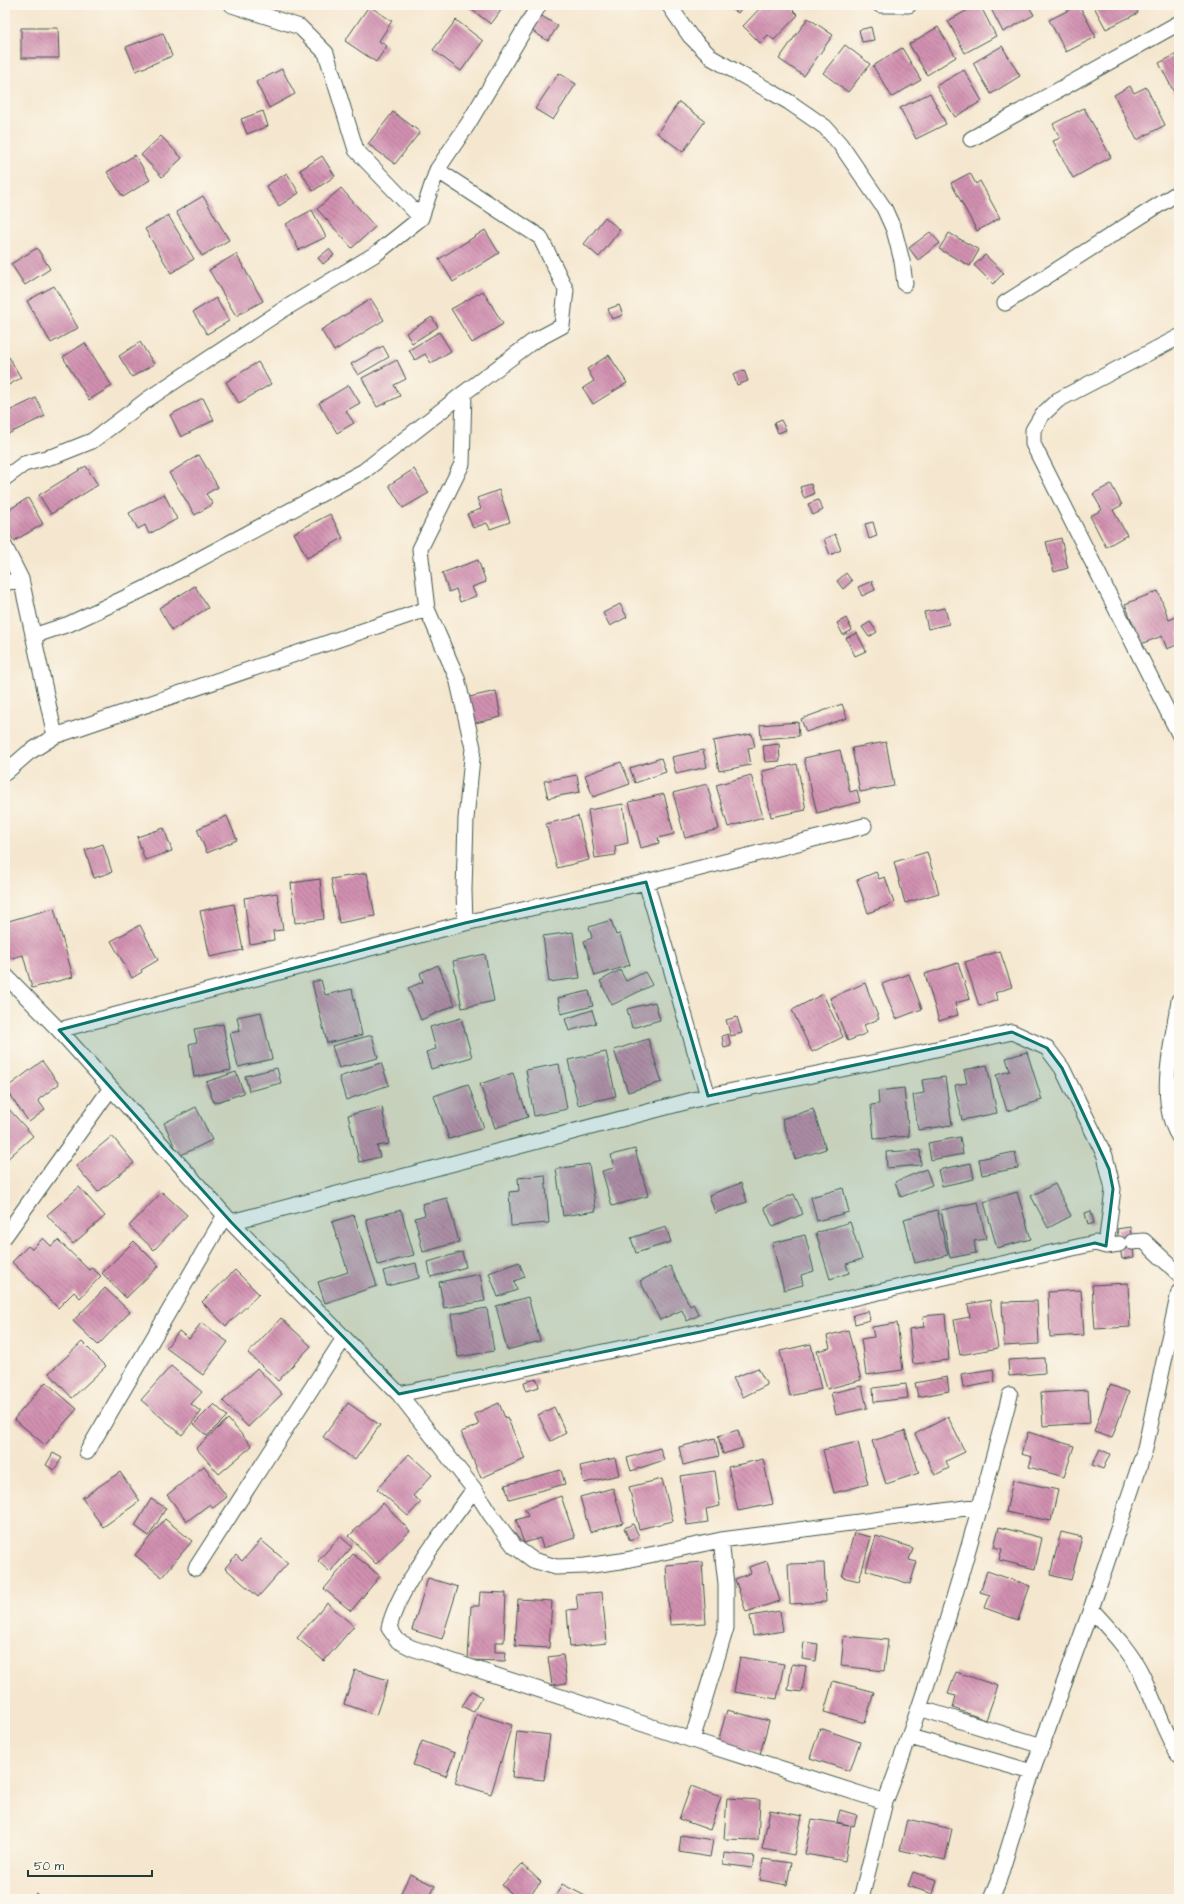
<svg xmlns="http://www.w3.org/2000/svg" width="1184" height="1904" font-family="'Architects Daughter',sans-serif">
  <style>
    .building { fill: url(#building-back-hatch) }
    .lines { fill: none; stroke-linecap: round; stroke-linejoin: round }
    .street-casing { stroke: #3f564b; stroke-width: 17 }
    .street { stroke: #fff; stroke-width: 15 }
    .marked { fill: #0f766e; fill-opacity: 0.2; stroke: #0f766e; stroke-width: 3; stroke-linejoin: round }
  </style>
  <defs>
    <pattern id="building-back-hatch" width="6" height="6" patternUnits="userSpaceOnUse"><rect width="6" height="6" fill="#d190b0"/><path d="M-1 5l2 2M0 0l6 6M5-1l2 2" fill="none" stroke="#a97790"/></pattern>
  </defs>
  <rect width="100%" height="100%" fill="#fbf7ec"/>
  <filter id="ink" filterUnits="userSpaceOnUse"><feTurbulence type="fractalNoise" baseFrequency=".025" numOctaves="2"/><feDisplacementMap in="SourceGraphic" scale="8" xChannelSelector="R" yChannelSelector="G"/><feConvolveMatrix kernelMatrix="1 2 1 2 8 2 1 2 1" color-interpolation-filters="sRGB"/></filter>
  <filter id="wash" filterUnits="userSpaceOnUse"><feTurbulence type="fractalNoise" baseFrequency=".012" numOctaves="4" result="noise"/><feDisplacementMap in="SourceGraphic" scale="16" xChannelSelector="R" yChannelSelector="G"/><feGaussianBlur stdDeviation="0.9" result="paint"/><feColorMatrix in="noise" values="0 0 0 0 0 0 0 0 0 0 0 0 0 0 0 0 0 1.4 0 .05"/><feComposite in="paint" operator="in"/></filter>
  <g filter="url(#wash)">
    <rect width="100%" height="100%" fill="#f5e7cf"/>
    <g id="blocks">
      <path class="building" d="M465,5H505L491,24Z
        M726,5H744L738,13Z
        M763,5H788L798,15L774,40L768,35L760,43L743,26Z
        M977,5H980L996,36L965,53L948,21Z
        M989,5H1028L1034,15L1003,32Z
        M1079,5L1096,37L1066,52L1049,20Z
        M1093,5H1134L1138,13L1106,29Z
        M369,6L392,21L379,41L387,46L376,62L345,41Z
        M540,15L558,26L548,41L531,30Z
        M808,18L833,35L804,76L779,59Z
        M456,20L483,41L461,71L433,50Z
        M871,27L874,40L862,42L859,30Z
        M938,27L956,57L927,75L909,44Z
        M21,28H58L59,58H21Z
        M163,33L172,56L136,71L126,47Z
        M845,45L870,64L848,92L823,73Z
        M1002,46L1020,76L991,94L973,63Z
        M902,48L921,80L892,97L873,66Z
        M1179,53V102L1159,63Z
        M282,69L295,94L269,108L256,82Z
        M964,70L982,101L955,117L936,86Z
        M559,73L576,84L553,120L535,109Z
        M1130,86L1134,93L1146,87L1165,125L1137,140L1114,95Z
        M930,93L946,124L916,139L900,108Z
        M679,102L705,121L683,152L657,133Z
        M1084,108L1111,157L1073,178L1053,141L1060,138L1053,124Z
        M263,111L268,126L247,134L241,119Z
        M393,112L420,132L395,164L368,144Z
        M161,136L182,158L162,177L141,155Z
        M135,155L150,180L123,197L107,172Z
        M322,156L335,176L313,191L300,170Z
        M287,173L299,193L279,206L266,186Z
        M970,173L976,184L980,181L1000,218L977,231L951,183Z
        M341,188L375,227L352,248L317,209Z
        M203,196L229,240L202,256L176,212Z
        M312,210L326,237L299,250L286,224Z
        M168,215L194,259L171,273L145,229Z
        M605,217L620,230L599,257L584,244Z
        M485,230L499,253L453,282L439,259Z
        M930,232L940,243L918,260L909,248Z
        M949,233L979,250L970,266L939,249Z
        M37,248L50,269L25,285L11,264Z
        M329,249L334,255L323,264L318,258Z
        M236,254L263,301L236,316L209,270Z
        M985,255L1004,273L993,284L974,265Z
        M54,286L78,328L51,343L27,301Z
        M483,291L503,324L472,343L451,309Z
        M216,298L229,321L207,334L193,312Z
        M371,299L384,320L334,351L321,330Z
        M619,305L623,315L612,319L608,309Z
        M432,317L438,327L412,343L406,333Z
        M439,332L451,351L431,363L425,354L415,360L409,350Z
        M140,342L154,364L132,377L119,356Z
        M85,343L112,386L89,400L63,357Z
        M383,346L389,357L358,375L351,364Z
        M609,355L627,383L593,404L583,388L594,381L587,369Z
        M9,357L21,378L5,387V360Z
        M397,360L406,379L394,385L400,396L377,407L362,378Z
        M258,362L271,384L239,403L226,382Z
        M744,370L748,381L737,385L733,374Z
        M349,385L360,403L346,411L354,423L337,433L319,403Z
        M36,398L45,416L6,435L5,413Z
        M203,398L214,420L181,437L170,415Z
        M781,420L786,430L778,433L774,423Z
        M199,455L218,487L206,494L213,504L195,515L169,473Z
        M86,466L98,485L51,514L39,495Z
        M414,469L429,493L403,508L389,485Z
        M811,484L814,494L804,498L800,487Z
        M1111,484L1122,505L1113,510L1127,535L1106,547L1090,516L1102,510L1093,494Z
        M499,490L510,522L490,529L487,523L473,528L467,514L481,509L477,498Z
        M164,494L177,519L149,534L145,525L138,529L129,513Z
        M28,498L43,524L14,541L5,526V512Z
        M818,500L823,510L813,515L808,504Z
        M330,514L343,538L307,558L294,533Z
        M873,522L877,536L869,539L865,524Z
        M835,534L841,550L830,555L824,539Z
        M1061,538L1068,568L1054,572L1046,542Z
        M478,560L486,582L472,587L476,596L460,602L456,589L449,592L442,573Z
        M846,573L852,581L843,589L837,581Z
        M872,581L875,590L862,596L858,587Z
        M195,586L208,608L172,630L159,608Z
        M1158,591L1169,620L1179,616V644L1167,649L1162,636L1141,644L1125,604Z
        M620,604L627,617L610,626L603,613Z
        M945,608L949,624L928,629L924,612Z
        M846,618L852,630L843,635L837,623Z
        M870,622L877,632L869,637L862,627Z
        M857,633L866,651L855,656L846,638Z
        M496,691L501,717L471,724L465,698Z
        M842,704L847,718L806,732L801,719Z
        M798,722L799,736L761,739L760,725Z
        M752,734L755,747L748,748L751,765L719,771L713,741Z
        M886,742L894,786L860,792L852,748Z
        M779,744L780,761L765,762L763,746Z
        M703,750L707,767L676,774L672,757Z
        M840,750L850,792L857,790L860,802L817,813L804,758Z
        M661,758L666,772L635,783L630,768Z
        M621,762L630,784L593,797L585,775Z
        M797,764L806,810L771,817L762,771Z
        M577,775L580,792L548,798L544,781Z
        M751,775L763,817L728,827L716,785Z
        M707,784L719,829L685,838L673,793Z
        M664,794L674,834L658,838L659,843L641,848L629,802Z
        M623,804L628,843L615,846L616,855L595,858L588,810Z
        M227,816L237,840L207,853L197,829Z
        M578,816L589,860L557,868L546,824Z
        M164,828L172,851L145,860L137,837Z
        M103,844L112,872L94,878L85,850Z
        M927,852L939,893L905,903L894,862Z
        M876,872L879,879L885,877L894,903L868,913L857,880Z
        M367,873L375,916L339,923L331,879Z
        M320,879L324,919L295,923L291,883Z
        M277,893L283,930L273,931L274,940L250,944L244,898Z
        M234,904L243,950L210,957L200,911Z
        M54,908L73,977L32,988L23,955L5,960V922Z
        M611,920L616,935L620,934L630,965L595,976L584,941L592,938L589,927Z
        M140,925L158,960L141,970L142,972L132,978L111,941Z
        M573,932L580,978L549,982L543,936Z
        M1000,951L1012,987L995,993L998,1000L979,1006L965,962Z
        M485,954L494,1001L462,1008L453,961Z
        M958,963L970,999L955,1003L958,1015L939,1021L925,974Z
        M438,965L455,1005L421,1020L408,988L423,982L420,973Z
        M620,970L626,981L645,972L652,985L612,1005L600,981Z
        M909,974L922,1009L896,1019L882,984Z
        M321,980L325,995L352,989L362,1035L327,1043L312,982Z
        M865,983L879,1019L864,1025L867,1033L848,1041L830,998Z
        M589,991L593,1006L561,1014L558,998Z
        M823,994L843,1037L812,1052L792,1010Z
        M655,1002L660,1020L632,1028L627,1009Z
        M592,1010L596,1023L569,1031L565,1019Z
        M261,1012L272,1059L238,1067L230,1033L240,1031L237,1017Z
        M737,1017L742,1033L731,1036L726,1020Z
        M461,1018L472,1057L431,1069L426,1052L436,1049L430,1027Z
        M223,1024L231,1070L194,1077L189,1044L197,1042L194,1029Z
        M728,1034L731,1046L724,1048L722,1036Z
        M372,1035L378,1058L339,1068L332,1046Z
        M648,1039L662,1082L628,1092L614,1050Z
        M606,1052L616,1096L578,1105L568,1060Z
        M1027,1052L1042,1100L1007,1111L996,1075L1010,1071L1006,1058Z
        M42,1061L59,1084L38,1100L45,1110L29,1122L5,1089Z
        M381,1063L389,1085L346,1100L339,1077Z
        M559,1064L567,1109L534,1116L526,1070Z
        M987,1065L997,1113L962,1120L955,1085L967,1083L964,1070Z
        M277,1068L281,1083L249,1091L245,1076Z
        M236,1072L244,1093L214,1103L206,1082Z
        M513,1073L528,1117L495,1128L480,1084Z
        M945,1077L952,1125L918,1130L913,1095L924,1093L922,1080Z
        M468,1084L484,1128L449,1139L434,1096Z
        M904,1088L909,1136L874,1139L871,1105L879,1104L878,1091Z
        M196,1107L212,1140L179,1156L164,1123Z
        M382,1107L389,1144L377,1146L380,1157L359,1162L348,1115Z
        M8,1108L33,1136L5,1161V1111Z
        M813,1109L826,1149L795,1159L782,1119Z
        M112,1136L134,1163L98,1192L76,1166Z
        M960,1137L963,1154L931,1160L928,1143Z
        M635,1149L648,1196L612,1206L602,1171L614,1168L611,1155Z
        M920,1150L921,1165L887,1168L886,1152Z
        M1015,1152L1018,1168L982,1175L979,1159Z
        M971,1163L974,1179L942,1186L938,1170Z
        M589,1164L596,1211L563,1216L556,1169Z
        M926,1169L932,1185L901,1197L895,1182Z
        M545,1175L549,1223L511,1226L509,1192L519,1191L518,1178Z
        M741,1183L747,1202L715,1213L709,1195Z
        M1055,1184L1071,1216L1048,1228L1031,1196Z
        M79,1187L105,1216L73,1244L47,1215Z
        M843,1188L849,1212L817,1221L811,1197Z
        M162,1192L187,1215L154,1250L129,1226Z
        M1017,1192L1031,1239L997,1248L984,1202Z
        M794,1194L803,1214L773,1227L764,1207Z
        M447,1198L459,1242L423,1252L415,1218L425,1215L422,1204Z
        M978,1202L986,1239L974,1241L976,1253L950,1258L941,1210Z
        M401,1210L414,1255L378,1265L366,1219Z
        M937,1210L948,1255L915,1263L904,1219Z
        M1091,1211L1094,1223L1088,1225L1085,1213Z
        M354,1215L377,1286L325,1303L318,1282L348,1272L332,1222Z
        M850,1222L862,1259L846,1264L849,1273L830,1279L816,1233Z
        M666,1227L671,1242L636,1253L631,1238Z
        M1130,1227L1134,1257L1122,1259L1117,1229Z
        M805,1235L814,1271L801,1275L803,1285L784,1290L772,1243Z
        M43,1238L51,1246L58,1240L89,1270L92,1268L101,1276L80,1298L74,1292L58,1308L12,1262L28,1246L32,1249Z
        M134,1241L159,1266L126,1298L102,1273Z
        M462,1252L466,1267L431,1277L428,1262Z
        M519,1262L525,1277L514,1281L517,1290L498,1297L489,1273Z
        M416,1263L419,1278L387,1286L383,1271Z
        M670,1266L690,1306L693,1304L699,1315L687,1321L682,1310L660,1320L640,1281Z
        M235,1270L259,1294L226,1326L202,1302Z
        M480,1274L485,1301L444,1308L439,1282Z
        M1128,1283L1130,1327L1095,1329L1092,1285Z
        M105,1288L130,1312L98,1345L73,1321Z
        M1081,1290L1084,1335L1050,1337L1048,1292Z
        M528,1297L540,1341L507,1350L496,1306Z
        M990,1300L998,1348L960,1355L954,1320L970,1317L968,1304Z
        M1037,1301L1039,1344L1004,1346L1002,1302Z
        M487,1308L494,1351L458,1357L451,1314Z
        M868,1311L870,1320L855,1324L853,1315Z
        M945,1314L949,1360L913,1364L909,1329L924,1327L923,1316Z
        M281,1318L311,1346L278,1381L248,1353Z
        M201,1323L228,1342L203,1375L166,1348L179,1331L189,1339Z
        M897,1323L903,1370L866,1375L861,1339L874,1337L872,1327Z
        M848,1330L861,1380L827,1389L817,1351L830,1348L827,1336Z
        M82,1342L106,1366L72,1398L49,1373Z
        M811,1344L821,1389L790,1396L780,1351Z
        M1044,1358L1045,1373L1009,1376L1008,1360Z
        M171,1366L202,1392L191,1404L201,1412L182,1435L141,1400Z
        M257,1368L282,1394L248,1427L223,1401Z
        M758,1368L767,1385L743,1397L733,1378Z
        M993,1369L995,1382L963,1388L961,1374Z
        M947,1377L949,1391L918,1397L915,1383Z
        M537,1379L539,1387L526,1391L524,1382Z
        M46,1382L77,1409L45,1445L14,1419Z
        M906,1384L908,1398L874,1402L873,1388Z
        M1110,1385L1129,1392L1112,1438L1094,1432Z
        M862,1386L867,1408L836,1415L831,1393Z
        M1088,1390L1090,1423L1043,1426L1041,1393Z
        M348,1403L380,1425L355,1460L323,1437Z
        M499,1403L505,1418L507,1417L525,1459L481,1478L461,1432L479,1425L474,1414Z
        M214,1404L227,1416L207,1436L194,1424Z
        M554,1407L566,1433L551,1441L538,1415Z
        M948,1417L965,1452L946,1461L949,1468L935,1475L915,1434Z
        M228,1419L252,1446L219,1474L196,1448Z
        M738,1430L743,1448L723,1454L718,1436Z
        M905,1431L919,1473L886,1484L872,1441Z
        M1028,1432L1074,1446L1064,1477L1029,1467L1032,1457L1021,1454Z
        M715,1438L719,1456L683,1465L679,1447Z
        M858,1442L868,1484L834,1493L823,1450Z
        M660,1448L664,1460L631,1471L627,1458Z
        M1100,1449L1110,1454L1103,1469L1092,1465Z
        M53,1453L62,1458L54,1470L46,1465Z
        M409,1454L432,1475L413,1496L421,1502L408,1516L377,1489Z
        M615,1458L619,1475L584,1483L580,1466Z
        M763,1459L773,1504L738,1511L728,1467Z
        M204,1466L227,1497L213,1508L210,1504L187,1521L167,1495Z
        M561,1470L565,1484L509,1499L505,1485Z
        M715,1471L720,1506L706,1509L708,1522L687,1525L680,1476Z
        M120,1472L140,1501L103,1527L82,1498Z
        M662,1479L673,1521L639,1529L629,1487Z
        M1013,1480L1058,1490L1051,1521L1006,1512Z
        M613,1488L623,1523L590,1532L580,1497Z
        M561,1496L575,1538L543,1548L540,1538L524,1543L516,1520L528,1516L525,1509Z
        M151,1499L166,1508L149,1536L135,1526Z
        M383,1503L410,1531L376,1564L349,1536Z
        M165,1519L192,1541L162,1577L135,1555Z
        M633,1524L639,1536L630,1541L624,1528Z
        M999,1527L1042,1538L1035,1569L999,1560L1002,1549L994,1547Z
        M1061,1532L1082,1537L1071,1580L1050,1575Z
        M854,1533L871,1537L859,1581L842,1577Z
        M340,1536L352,1547L330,1572L318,1561Z
        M876,1536L913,1548L909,1560L917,1562L910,1584L866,1570Z
        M261,1540L288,1563L258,1597L225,1568L236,1555L242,1561Z
        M353,1554L380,1576L351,1611L324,1589Z
        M767,1561L780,1601L746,1612L735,1579L751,1573L749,1567Z
        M702,1562L706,1623L670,1625L666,1565Z
        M824,1563L826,1602L790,1604L788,1564Z
        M987,1571L1030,1586L1018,1620L985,1608L990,1595L980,1592Z
        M428,1578L458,1587L442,1639L412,1630Z
        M480,1592L506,1593L504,1642H495V1652H506L505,1661L468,1660L471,1606H479Z
        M602,1592L607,1643L570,1647L567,1610L578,1609L576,1594Z
        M518,1599L552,1601L549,1648L515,1646Z
        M327,1603L354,1626L324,1661L297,1638Z
        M780,1611L783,1631L753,1636L750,1616Z
        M844,1636L888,1640L884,1671L841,1666Z
        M804,1642L818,1644L816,1661L802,1659Z
        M563,1655L567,1683L552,1685L548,1657Z
        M740,1657L784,1664L777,1699L734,1692Z
        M792,1664L806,1666L802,1692L788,1690Z
        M355,1670L388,1680L376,1715L344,1704Z
        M956,1672L998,1686L986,1720L953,1708L956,1696L948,1694Z
        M833,1681L874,1692L865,1723L824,1712Z
        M472,1691L482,1697L473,1712L462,1706Z
        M727,1710L769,1721L760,1754L718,1742Z
        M477,1714L512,1725L491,1794L455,1783Z
        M820,1728L860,1742L850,1771L810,1758Z
        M517,1731L550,1735L544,1780L512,1777Z
        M422,1741L455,1753L446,1776L413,1765Z
        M691,1786L721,1797L710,1830L679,1819Z
        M727,1798L760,1800L758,1840L724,1839Z
        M770,1810L802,1816L794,1855L762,1849Z
        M840,1810L857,1815L854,1826L851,1825L845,1861L805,1854L812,1819L849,1825L837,1822Z
        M907,1819L952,1829L945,1860L900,1850Z
        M681,1835L713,1840L710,1857L679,1852Z
        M724,1853L754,1856L752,1868L723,1864Z
        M763,1859L791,1863L787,1885L760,1880Z
        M522,1864L541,1882L526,1899H518L502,1885Z
        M913,1872L937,1880L933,1894L908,1886Z
        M410,1874L435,1886L429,1899H398Z
        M562,1884L591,1899H554Z
        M37,1894L41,1899H30Z"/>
    </g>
  </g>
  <g filter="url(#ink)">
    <use href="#blocks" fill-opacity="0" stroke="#3f564b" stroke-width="1"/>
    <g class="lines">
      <defs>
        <path id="street" d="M232,5L300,27L326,53L356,150L421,218
          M669,5L690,36L712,58L789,102L825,127L840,144L884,208L894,230L902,261L905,284
          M880,5H909
          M971,139L1179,23
          M1005,303L1179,192
          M1179,337L1058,400L1042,415L1033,430V444L1179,734
          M5,478L24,464L57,455L92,441L148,399L281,311L377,253L421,218L437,170
          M5,547L21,579L55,736L427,609
          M5,583L21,579
          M33,636L69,624L142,590L364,471L464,393
          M5,773L28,753L55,736
          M646,882L708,1096
          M465,923L464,890L466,819L473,748L457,678L427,609L420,549L462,464L464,393L532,342L562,326L566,290L540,237L437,170L468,124L539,5
          M5,975L59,1030L231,1222L399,1394L715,1329L1095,1243L1106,1246L1119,1244
          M1179,1000C1173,1040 1156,1101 1179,1137
          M59,1030L465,923L646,882L864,826
          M231,1222L708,1096L896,1058L1012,1032L1047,1048L1062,1068L1105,1156L1113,1189L1106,1246
          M5,1236L111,1088
          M1132,1242L1144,1241L1179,1274
          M399,1394L474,1489L490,1514L514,1546L533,1560L556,1567L585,1566L621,1561L721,1540L981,1506
          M87,1452L225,1215
          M474,1489C448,1526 399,1585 389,1628L398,1641L412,1648L692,1740L726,1628V1584L721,1540
          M196,1568L344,1338
          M1091,1609C1109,1629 1130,1650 1142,1675C1155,1702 1163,1730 1179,1756
          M919,1708L1042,1746
          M910,1737L1032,1772
          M692,1740L885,1802C936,1670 974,1532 1010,1395
          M861,1899L885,1802
          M991,1899L998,1882L1032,1772L1091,1609L1145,1449L1179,1292"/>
      </defs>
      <use href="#street" class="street-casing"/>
      <use href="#street" class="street"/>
    </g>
  </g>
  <path class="marked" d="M646,882L708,1096L1012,1032L1047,1048L1062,1068L1109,1169L1113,1189L1106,1246L1095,1243L715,1329L399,1394L231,1222L59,1030L465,923Z"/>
  <rect width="1184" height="1904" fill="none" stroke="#fbf7ec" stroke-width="20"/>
  <path d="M28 1870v6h124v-6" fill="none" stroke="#1f3d34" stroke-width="2"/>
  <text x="34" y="1870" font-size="12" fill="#1f3d34" stroke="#fbf7ec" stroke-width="3" paint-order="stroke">50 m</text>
</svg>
